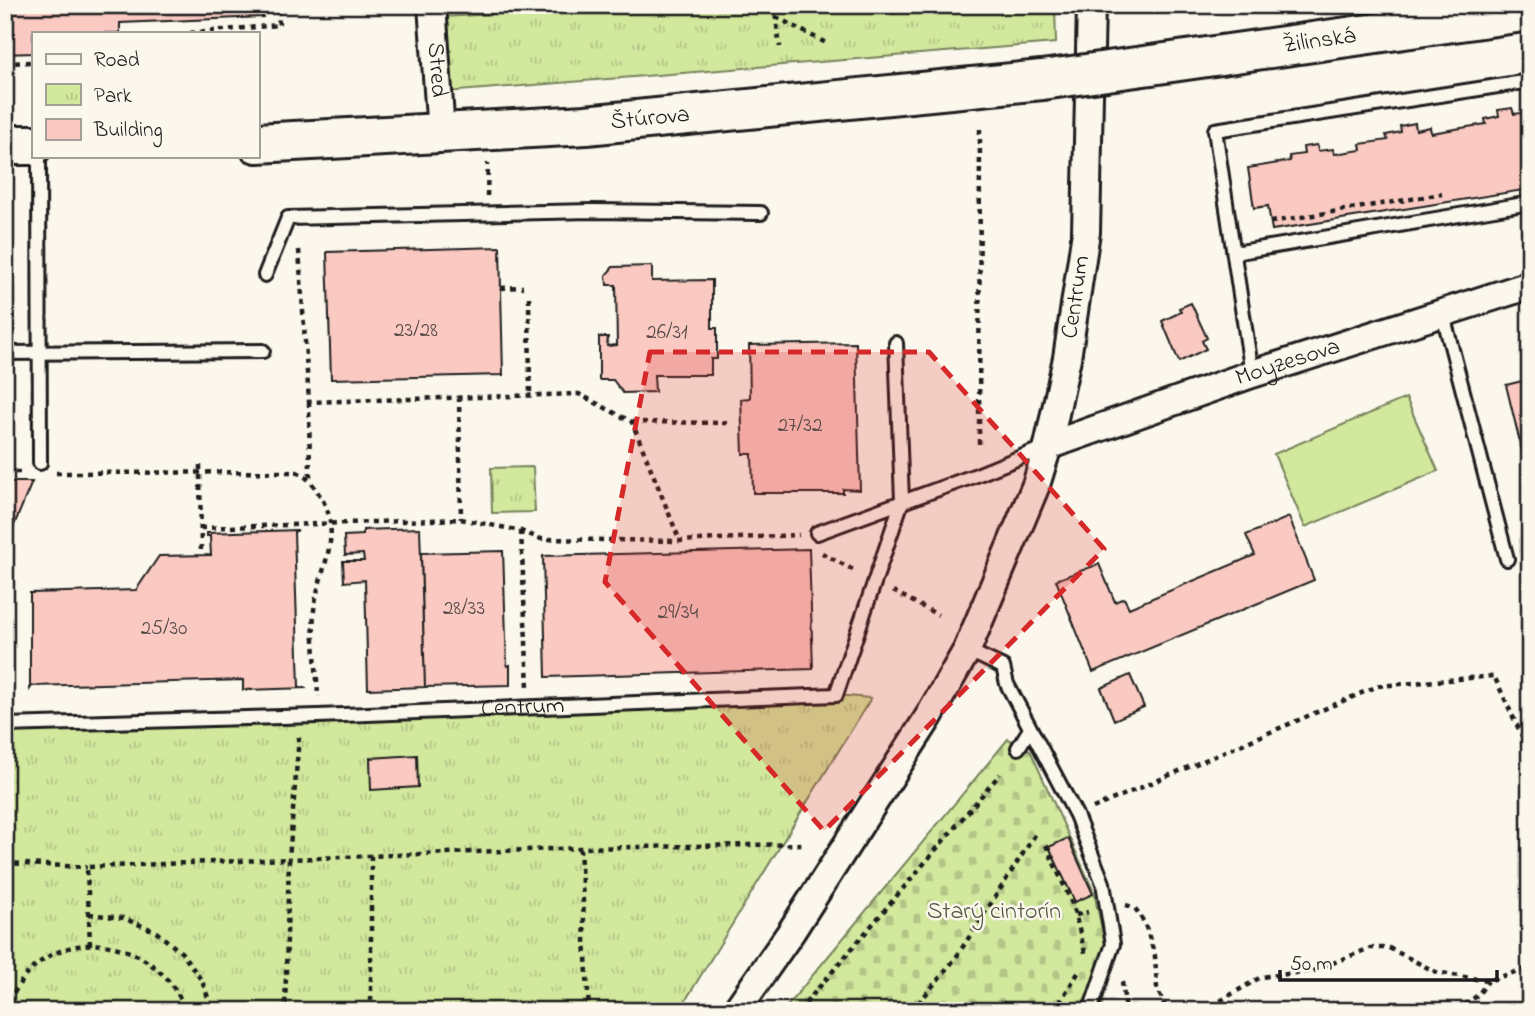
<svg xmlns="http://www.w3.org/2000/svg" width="1535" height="1016" font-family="'Indie Flower',sans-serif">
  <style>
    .green { fill: #d1e89d; stroke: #76825c; stroke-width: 2 }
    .cemetery { fill: url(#cemetery-stones); stroke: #76825c; stroke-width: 2 }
    .park { fill: url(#park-tufts); stroke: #76825c; stroke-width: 2 }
    .building { fill: #facac2; stroke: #1c1c1c; stroke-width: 2 }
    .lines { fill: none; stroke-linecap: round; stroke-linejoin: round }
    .lane-casing { stroke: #1c1c1c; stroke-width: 18 }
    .street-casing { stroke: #1c1c1c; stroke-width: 32 }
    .primary-casing { stroke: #1c1c1c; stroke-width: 44 }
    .path { stroke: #1c1c1c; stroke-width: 4.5; stroke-dasharray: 5 5; stroke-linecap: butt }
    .lane { stroke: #fbf7ec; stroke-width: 12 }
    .street { stroke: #fbf7ec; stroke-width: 26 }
    .primary { stroke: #fbf7ec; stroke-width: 38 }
    .primary-bridge-casing { stroke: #1c1c1c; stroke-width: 44; stroke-linecap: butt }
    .primary-bridge { stroke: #fbf7ec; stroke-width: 38 }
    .marked { fill: #d62828; fill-opacity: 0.2; stroke: #d62828; stroke-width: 5; stroke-dasharray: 14 9; stroke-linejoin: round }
    .labels { text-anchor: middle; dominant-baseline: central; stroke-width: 5; stroke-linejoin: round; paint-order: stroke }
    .number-label { font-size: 21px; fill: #544846 }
    .street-label { font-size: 24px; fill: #1c1c1c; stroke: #fbf7ec }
    .park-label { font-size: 24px; fill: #525943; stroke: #fbf7ec }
  </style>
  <defs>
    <pattern id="cemetery-stones" width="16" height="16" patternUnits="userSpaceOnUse" patternTransform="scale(1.75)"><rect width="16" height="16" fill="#d1e89d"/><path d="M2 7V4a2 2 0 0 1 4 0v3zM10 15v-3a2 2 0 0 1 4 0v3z" fill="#b3c687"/></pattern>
    <pattern id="park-tufts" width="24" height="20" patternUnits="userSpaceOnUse" patternTransform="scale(1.75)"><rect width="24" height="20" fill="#d1e89d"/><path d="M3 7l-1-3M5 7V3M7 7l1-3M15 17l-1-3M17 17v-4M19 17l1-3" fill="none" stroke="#b3c687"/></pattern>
  </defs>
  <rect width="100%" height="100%" fill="#fbf7ec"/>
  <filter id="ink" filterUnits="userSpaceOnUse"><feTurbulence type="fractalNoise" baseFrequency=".0143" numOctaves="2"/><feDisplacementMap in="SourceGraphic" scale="14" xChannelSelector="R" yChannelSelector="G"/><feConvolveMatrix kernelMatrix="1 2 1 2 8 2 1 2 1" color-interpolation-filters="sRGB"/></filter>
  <g filter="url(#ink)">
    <path class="green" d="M1406,398L1438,471L1305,527L1274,454Z"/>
    <path class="cemetery" d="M1008,739L1030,750L1094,892L1110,967L1101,1011H783Z"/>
    <path class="park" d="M639,5H794L795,12L874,5H1055L1056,43L446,92L443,17Z
      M533,467L535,512L492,513L491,468Z
      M836,695L871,698L679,1011H5V729Z"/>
    <path class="building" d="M5,5H263V17L120,23V33H33V53L5,54Z
      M1512,108L1514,114L1528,112L1530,117V189L1272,230L1268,206L1254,208L1248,168L1290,161L1289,156L1304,154L1303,147L1317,145L1318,151L1333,149L1334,154L1361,150L1360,144L1388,140L1386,135L1401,132L1400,126L1415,123L1416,130L1430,127L1431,133L1486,124L1485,119L1499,116L1498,110Z
      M500,247L503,375L331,379L327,252Z
      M652,266V281L712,280V328H717V359H711V375H654L655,392L623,393L613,380H599V337H608L607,346L617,345L616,285H607L606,275L613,267Z
      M1191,303L1207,338L1202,341L1206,349L1179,362L1162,321L1181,312L1179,308Z
      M856,343L860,490L843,489V493H753L752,454H743L741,399L750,398L749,345Z
      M1530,379V466L1529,463H1525L1506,385Z
      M6,482H32L10,535L5,533Z
      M1289,517L1314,580L1093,672L1056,580L1099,564L1115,602L1124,598L1129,608L1255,555L1246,535Z
      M420,528L425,687L368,689L365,580L344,582L343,561H364L363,554L345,555L344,536L363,535V530Z
      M298,530L294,532L299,687L307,688L243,690V680L32,686L30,689V593L136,590L159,556L211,555L210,536H207V533Z
      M809,549L813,669L546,677L543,556Z
      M503,551L507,666L510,665V685L425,687L421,553Z
      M1130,675L1144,707L1114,720L1101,688Z
      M417,755L418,787L371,790L370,758Z
      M1068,838L1093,894L1075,902L1049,847Z"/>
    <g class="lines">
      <defs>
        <g id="lane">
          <path d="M1386,5L1387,29"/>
          <path d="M39,156L40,463"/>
          <path d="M1234,253L1530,203"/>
          <path d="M265,275L288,218L592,211L761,213"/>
          <path d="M1443,315L1507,559"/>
          <path d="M5,353L263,351"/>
          <path d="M1252,374L1215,130L1530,81"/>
          <path d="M817,533L974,476L1048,446"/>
          <path d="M967,650L1003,667L1007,684L1076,815L1103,883L1113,944L1090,1011"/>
          <path id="s1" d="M5,725L318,716L836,695L902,501L896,343"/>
          <path d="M1018,748L1030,729"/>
        </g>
        <g id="street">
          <path id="s2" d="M432,5L441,133"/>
          <path id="s3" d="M1048,446L1252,374L1530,285"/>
          <path id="s4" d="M736,1011L791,932L928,718L967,650L1036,485L1048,446L1067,358L1086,232L1091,5"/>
        </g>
        <g id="primary">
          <path id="s5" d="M1151,65L1530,11"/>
          <path id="s6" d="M257,143L586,125L1042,80"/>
          <path d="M5,145H33"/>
        </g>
      </defs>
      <use href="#lane" class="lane-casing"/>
      <use href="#street" class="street-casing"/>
      <use href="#primary" class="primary-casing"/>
      <path class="path" d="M774,5L780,47
        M776,17L826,43
        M190,33L279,25L277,5
        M5,63L33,62
        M487,196L488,163
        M1271,222L1442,194
        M299,250L309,402L579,394L632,422L680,541
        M501,288L523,287
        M529,297L530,397
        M459,397L461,519
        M309,402L310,478
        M632,422L729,423
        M979,444L980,125
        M200,465L201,555
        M5,472H23
        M56,473L297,472C310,478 314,486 322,499C344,537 318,571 314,610C312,638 317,669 318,697
        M201,528L461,519L521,531L541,539L680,541L799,535
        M521,531L528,687
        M822,553L857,572
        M893,591L938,615
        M299,737L289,859L580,848L805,844
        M1093,808L1378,686L1494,676L1530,753
        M1046,845L1073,906L1086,956
        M580,848L589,1011
        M5,863L87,867
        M1126,905L1135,908L1145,924L1155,956L1157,988L1167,1011
        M89,914L123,918L155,931L182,953L202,981L213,1011
        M1076,915L1088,912
        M90,945L87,867L289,859L285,1011
        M1122,982L1126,1011
        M5,1011C13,994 21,978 35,966C88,922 163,950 186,1011
        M371,1011V856
        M799,1011L1000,774
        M912,1011L955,959L1035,835
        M1054,1011L1080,970
        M1203,1011L1261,977L1313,971L1370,948H1389L1436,972L1488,981L1530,967
        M1457,1011L1478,995L1488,981"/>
      <use href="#lane" class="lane"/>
      <use href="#street" class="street"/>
      <use href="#primary" class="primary"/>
      <defs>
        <path id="primary-bridge" d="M1042,80L1151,65"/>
      </defs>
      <use href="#primary-bridge" class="primary-bridge-casing"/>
      <use href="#primary-bridge" class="primary-bridge"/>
    </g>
  </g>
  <path class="marked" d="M650,352H929L1104,549L824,831L605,582Z"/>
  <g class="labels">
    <g class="number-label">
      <text x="416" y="331">23/28</text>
      <text x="667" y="333">26/31</text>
      <text x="800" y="426">27/32</text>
      <text x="464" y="609">28/33</text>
      <text x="678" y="613">29/34</text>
      <text x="164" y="629">25/30</text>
    </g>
    <g class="street-label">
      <text stroke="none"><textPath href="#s5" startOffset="170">Žilinská</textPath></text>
      <text stroke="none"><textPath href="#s2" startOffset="65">Stred</textPath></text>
      <text stroke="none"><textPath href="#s6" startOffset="394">Štúrova</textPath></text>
      <text stroke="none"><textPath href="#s4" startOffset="800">Centrum</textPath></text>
      <text stroke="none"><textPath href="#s3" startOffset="254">Moyzesova</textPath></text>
      <text stroke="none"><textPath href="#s1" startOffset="518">Centrum</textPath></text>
    </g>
    <g class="park-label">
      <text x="994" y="912">Starý cintorín</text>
    </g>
  </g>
  <rect width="1535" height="1016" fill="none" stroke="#fbf7ec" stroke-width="28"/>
  <rect x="14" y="14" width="1507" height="988" fill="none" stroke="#1c1c1c" stroke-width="2.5" filter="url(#ink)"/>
  <rect x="32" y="32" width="228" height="126" fill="#fbf7ec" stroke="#a29f99" stroke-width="2"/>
  <rect x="46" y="54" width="35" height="10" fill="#fbf7ec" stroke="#a29f99" stroke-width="2"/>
  <text x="94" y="66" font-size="21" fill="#1c1c1c">Road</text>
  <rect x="46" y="84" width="35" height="21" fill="url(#park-tufts)" stroke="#a29f99" stroke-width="2"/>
  <text x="94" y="102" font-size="21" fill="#1c1c1c">Park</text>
  <rect x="46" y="119" width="35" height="21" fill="#facac2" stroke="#a29f99" stroke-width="2"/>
  <text x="94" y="136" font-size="21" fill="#1c1c1c">Building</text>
  <path d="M1280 970v10h217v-10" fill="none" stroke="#1c1c1c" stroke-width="3.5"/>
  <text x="1290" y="970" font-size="21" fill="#1c1c1c" stroke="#fbf7ec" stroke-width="5" paint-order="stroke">50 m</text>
</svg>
